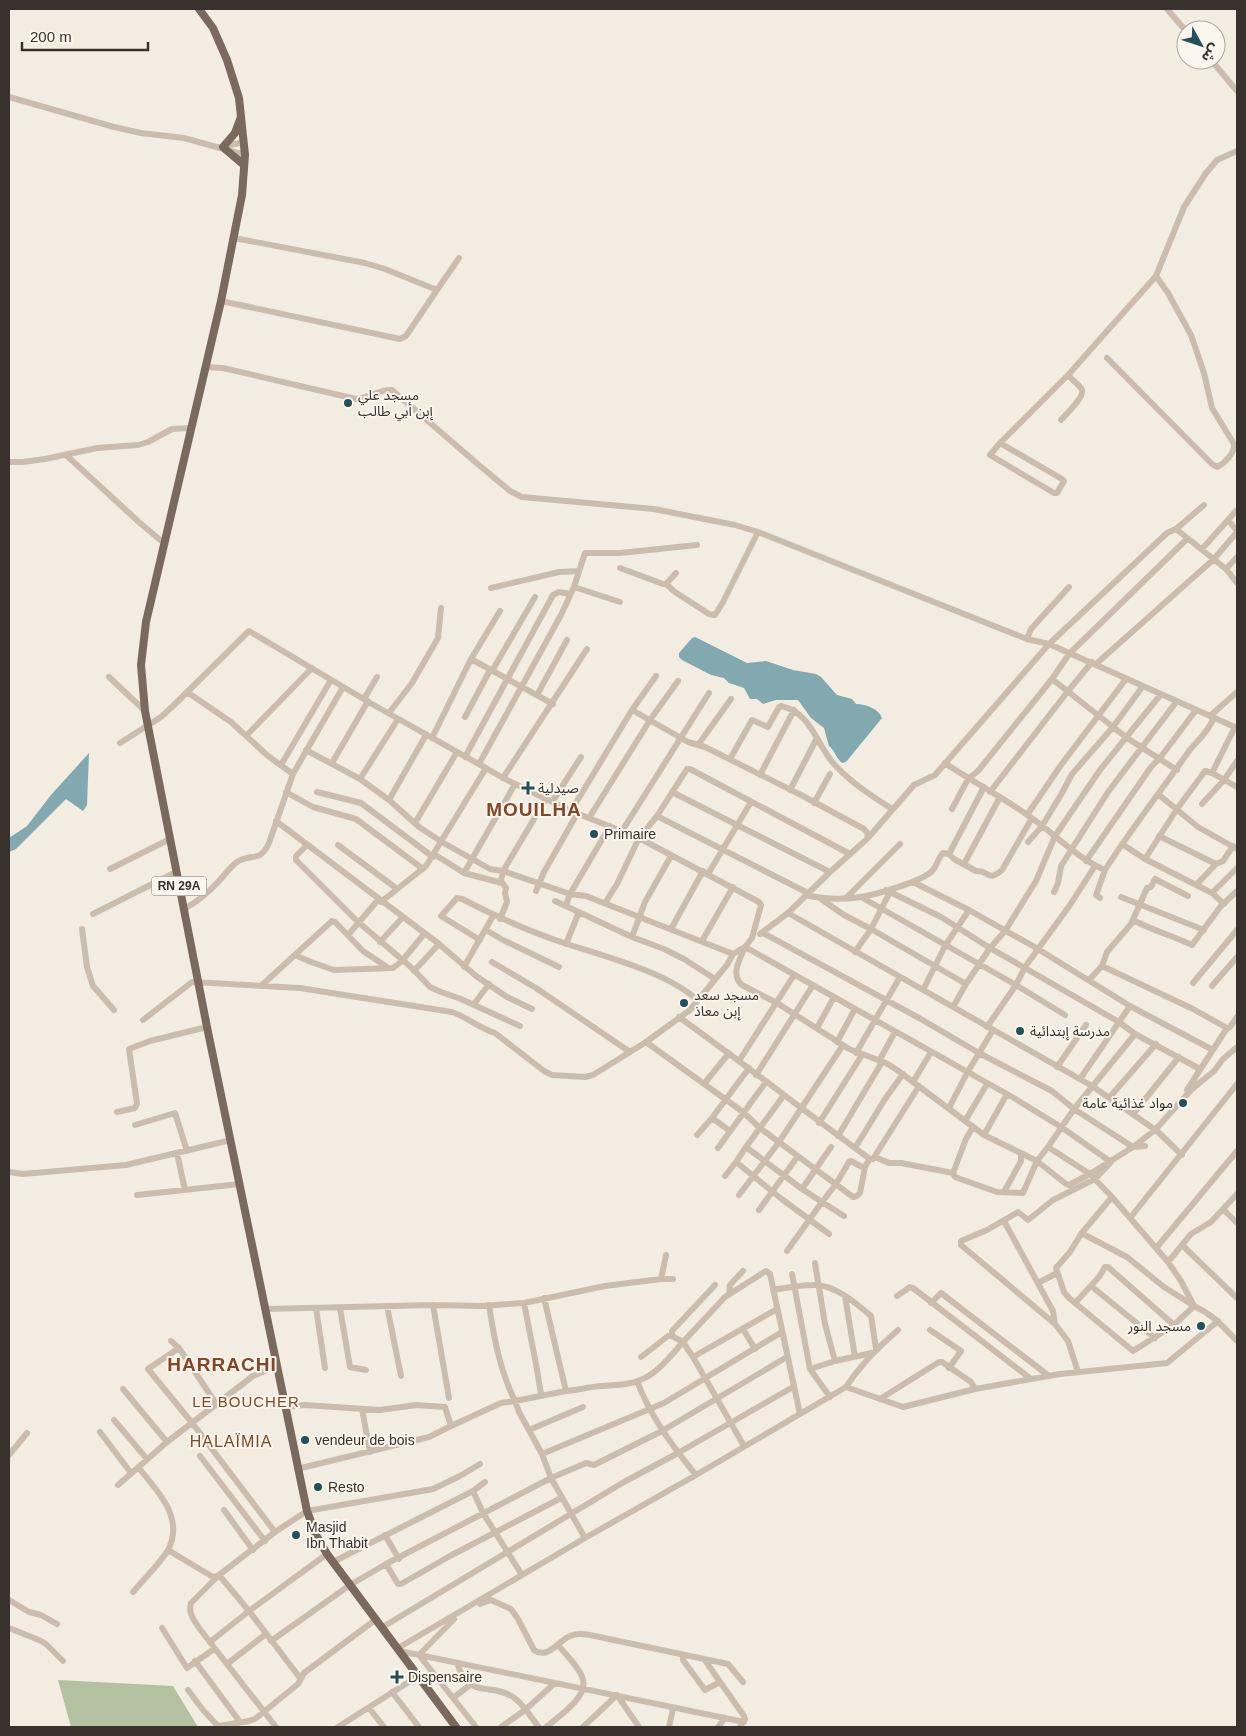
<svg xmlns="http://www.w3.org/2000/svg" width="1246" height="1736" font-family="Arial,'Noto Sans Arabic',sans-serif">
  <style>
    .green { fill: #b4c1a1 }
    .water { fill: #81a9af }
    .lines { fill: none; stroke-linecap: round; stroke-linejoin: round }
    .minor { stroke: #cbbdad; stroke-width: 6 }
    .major { stroke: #7a695d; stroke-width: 8 }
    .poi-dot { fill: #225159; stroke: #faf5ed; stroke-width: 2 }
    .labels { text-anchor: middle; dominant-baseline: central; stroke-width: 4; stroke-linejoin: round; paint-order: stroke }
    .shield { fill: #faf5ed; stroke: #736c65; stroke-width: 1 }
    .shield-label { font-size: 12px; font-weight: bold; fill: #39312b }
    .poi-label { font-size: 14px; fill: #39312b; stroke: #faf5ed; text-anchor: start }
    .neighbourhood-label { font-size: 15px; letter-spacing: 1px; fill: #854527; stroke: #faf5ed }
    .quarter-label { font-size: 16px; letter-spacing: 1px; fill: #854527; stroke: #faf5ed }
    .district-label { font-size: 19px; font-weight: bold; letter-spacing: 1px; fill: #854527; stroke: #faf5ed }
  </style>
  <rect width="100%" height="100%" fill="#f2ece1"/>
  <path class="green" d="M58,1680L173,1686L198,1727H71Z"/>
  <path class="water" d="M695,637L747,663L766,661L793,670L816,674L821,677L837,695L852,699L856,704C866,704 879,709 882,718L846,762L842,763C836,758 835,751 829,746L824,728L811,718L798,700H776L763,704L757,699H750L744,688L729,683L724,678L711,675L682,660L679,657V653L692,638Z
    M89,753L87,805L83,811L66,799L16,849L9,852V838L27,826L51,795Z"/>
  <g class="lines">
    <path class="minor" d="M1167,9L1186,31
      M1211,60L1237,91
      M9,97L114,127L141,133L184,138L245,155
      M221,147L244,142
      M234,238L365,263L385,269L437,290L459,258
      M221,301L400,339L406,336L437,290
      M1107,358L1212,464L1217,467C1225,463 1235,453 1234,444L1212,408L1204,373L1191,335L1168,293L1156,276
      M205,367L223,368L356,399C368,398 380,389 392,390L480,466L510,491L522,497L654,509L735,525L758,532L1027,639L1049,644L1237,728
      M1061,420C1066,414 1084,398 1082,390C1080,385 1071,379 1068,375
      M1000,443L1062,479L1064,481L1057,493H1054L990,455L1000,443L1068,375L1156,276L1184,207L1206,173L1217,160L1237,151
      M66,455L140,523L165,544
      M9,462H23L45,459L97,448L138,445L148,442L172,429L190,428
      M1229,521L1237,531
      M1176,529L1204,505
      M1202,549L1236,511
      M620,568L663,584H666L676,573
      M1226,569L1237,557
      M666,584L675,592L709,614L715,615L723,602L758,532
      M574,587L620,602
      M491,588L559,572L579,571
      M1027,639L1031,629L1069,587
      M471,659L553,704
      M1096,664L1214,559L1237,532
      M492,671L535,597
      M109,677L145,711
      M1052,679L1127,738L1177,770
      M187,692L231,722L268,756L293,774
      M537,695L567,640
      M364,699L377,677
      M632,710L688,742L705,747L803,796L864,829L868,834L867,839L830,872L788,913L760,934
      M389,713L412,683L438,638L441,608
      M1210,716L1237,692
      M465,717L490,670
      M247,735L312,668
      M432,738L471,659L500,611
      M120,743L161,717L173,706L249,631L372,704L507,780L571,811L639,838L759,902L761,905L752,938L745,947L733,954L727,965L690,1010L646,1042L593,1075L585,1077L552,1075L544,1071L495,1033C479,1028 467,1017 452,1012L300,988L192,982L143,1020
      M698,745L731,699
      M306,750L360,779L389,800L419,827L442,842L490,869L503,871L570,894L586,896L733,954
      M465,757L553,595L559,592L570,594
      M730,759L752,720L768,727L779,707L781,706C811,712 816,744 834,764C850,782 872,796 892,809
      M332,763L368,701
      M945,763C974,783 1005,798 1033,819C1057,836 1077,858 1105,870C1131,829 1161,791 1189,751C1198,740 1209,731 1214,717
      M479,764L561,615L574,587L585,553H620L697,545
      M281,765L331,680
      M1212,773L1237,787
      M760,775L794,710
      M503,778L587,649
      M360,779L398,719
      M790,790L817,738
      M286,792L313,807L356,819L423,869
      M317,792L361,803L433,857
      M672,792L830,872
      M990,792L1068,691L1092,662
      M1158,794L1198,827L1237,849
      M389,800L426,735
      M552,802L581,757
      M814,803L830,774
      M1202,804L1224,780L1237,761
      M952,809L968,779L978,771L1052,679L1069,654L1187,539
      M571,811L632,710L656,676
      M1027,815L1061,765L1126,679
      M657,816L808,893
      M589,818L650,720L678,681
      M276,821L439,944L476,976L507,997L532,1009
      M415,823L457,752
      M622,831L709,693
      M1159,836L1216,864
      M867,839L914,785L935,775L1049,644L1167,533L1176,529L1226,569L1237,583
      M1028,842L1042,826L1062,793L1072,774L1113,727L1143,686
      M1122,844L1145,859L1212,893L1224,904
      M338,845L396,888
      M306,846L296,856V860L357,921L413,969L430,987L441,992L461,999L520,1026
      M434,854L464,873L515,784
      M949,854L954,859L976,871C990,870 987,883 1002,870L1032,818
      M949,854L984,787
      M1145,859L1177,809L1205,771L1212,773L1235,727
      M1086,861L1151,767L1160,758L1196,710
      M964,864L1000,797
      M110,869L170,839
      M464,873L502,883
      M708,874L751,802
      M913,882L969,910L1038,949L1130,1006L1213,1050
      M1196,885L1216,864L1223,861L1233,846
      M886,890L941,917L990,948L1119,1022L1135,1034L1200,1069
      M536,891L544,872L577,814
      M1054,892L1058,883L1061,866L1108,792L1177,701
      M1212,893L1237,868
      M806,895C823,899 842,900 860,897C875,895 924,881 933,870C938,864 937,859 943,853L949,854
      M861,897L1016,985L1065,1015
      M1121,897L1204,930
      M846,898L900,844
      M1100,898L1096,895L1105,870
      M821,899L844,915L871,929L966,984L953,1007
      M555,901L632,937L664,949L684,959L715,979
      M381,902L426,866L486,768
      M605,903L617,884L639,838L657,816L687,769H690L850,854
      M566,905L570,894L610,826
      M184,909C197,902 207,894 218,882C224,876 230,867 237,862C251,853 260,863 269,843L293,774L343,687
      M788,913L1092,1086L1157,1131L1182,1155
      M93,914L176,872
      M500,919L507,902L505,893L506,888L501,881L503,871L546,799
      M1133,920C1152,930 1173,936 1192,945L1221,906L1237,891
      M82,929L87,967L93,986L114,1010
      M671,929L703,871
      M486,930L503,940L559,967
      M763,933L919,1018L979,1053L1052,1091L1074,1109L1133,1147L1145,1146
      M348,935L378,900
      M632,937L645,902L671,856
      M480,940L441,916L457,898L462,899C495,916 528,931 564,943C603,956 667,972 697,1000
      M702,941L733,887
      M380,942L402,918
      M566,944L579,912
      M855,952L871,929L890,892
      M295,955L311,962L334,970L393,968L402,961L424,934
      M492,962L536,988L630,1052
      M1102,966L1193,1009L1227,1028L1187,1090
      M464,967L493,916
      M414,971L439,944
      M1089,980L1102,966L1107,952L1131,924L1147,888L1151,887L1155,879L1188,896
      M1193,983L1237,930
      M966,984L990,948L1005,931L1036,881L1055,836L1100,770L1161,694
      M262,985L332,921L335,922L363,951L387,967
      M1212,986L1237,957
      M923,990L945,946L969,910
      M474,1004L489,984
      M679,1017C744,1064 806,1112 870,1159L864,1168L851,1161L849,1162L836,1184L822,1202L802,1189L746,1147L784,1095
      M987,1027L1016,985L1025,967L1070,905L1095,866
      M817,1028L834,997
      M1227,1029L1230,1027L1237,1017
      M1135,1034L1074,1109L1048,1147L1090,1174L1112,1197L1168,1262L1181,1281L1194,1306C1214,1315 1222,1326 1237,1341
      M646,1042L743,1112L760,1128L853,1197L857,1196L860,1193L865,1167
      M837,1042L855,1009
      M856,1053L900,977
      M739,1061L794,975
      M879,1061L895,1032
      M1057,1067L1086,1025
      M756,1075L813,985
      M1080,1079L1130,1006
      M913,1082L931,1052
      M704,1084L729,1053
      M1109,1098L1156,1044
      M949,1108L967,1073L993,1030
      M117,1112L135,1108L137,1104L129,1049L150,1041L207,1027
      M1133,1114L1179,1057
      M965,1121L987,1084
      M819,1123L862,1055
      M135,1125L175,1113L187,1151
      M730,1131L712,1118L749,1068
      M697,1135L712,1118
      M984,1135L1007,1094
      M838,1136L882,1062
      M746,1147L736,1162L783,1200L829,1234
      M718,1148L766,1082
      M855,1148L885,1099L903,1074
      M177,1153L185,1190
      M875,1157L889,1163H901L953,1173L955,1177L997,1192L1023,1193L1037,1161L1048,1147
      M873,1159L919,1086
      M9,1172L23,1174L126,1165L231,1140
      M953,1173L966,1139L973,1127
      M725,1176L736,1162
      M802,1189L831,1147
      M1004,1192L1021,1161V1153
      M137,1195L240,1184
      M739,1195L779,1142L843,1045
      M1223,1209L1237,1223
      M759,1210L798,1156
      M1130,1218L1237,1084
      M1004,1221L1053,1311L1055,1324
      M1081,1234L1112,1197
      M1182,1245L1237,1298
      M1157,1247L1237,1151
      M787,1251L822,1202L844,1216
      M1168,1262L1191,1234L1211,1222L1237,1194
      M815,1263L825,1324L835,1361
      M792,1274L810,1369L830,1397
      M661,1279L666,1255
      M1038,1283L1057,1273
      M1091,1286L1155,1338
      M773,1290C786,1288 800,1285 813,1285C834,1284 856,1303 871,1316L876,1348
      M729,1294L730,1285L743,1271
      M845,1296L855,1357
      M897,1296L910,1287L913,1288L1031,1379
      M544,1298L566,1391L515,1401L519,1412L542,1454L551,1478L585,1538
      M524,1303L536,1364L541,1394
      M931,1303L941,1293L1049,1376
      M1075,1303L1099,1277L1105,1267H1108L1174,1325
      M1191,1304L1164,1287L1127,1257L1085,1235L1081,1234L1070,1252L1056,1268L1064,1292L1069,1298L1133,1351L1174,1325L1194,1306
      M433,1305L449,1398
      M387,1306L401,1376
      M316,1308L325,1368
      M340,1308L350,1367L366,1370
      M265,1309L433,1305L481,1306L524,1303L605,1286L661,1279H673
      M743,1329L755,1349
      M930,1330L961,1351L949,1368
      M672,1336V1331L715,1285
      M171,1341L179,1348L217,1405
      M179,1348L148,1369L193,1424L275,1532
      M693,1357L777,1309
      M810,1369L835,1361L872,1353
      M1078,1372L1068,1341L1055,1324L961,1245V1241L987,1230L1018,1212L1028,1220L1053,1200L1095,1179L1111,1162L1061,1127L1014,1098L745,947C740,959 730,974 742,985L777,1003L849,1049L886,1063L897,1070L984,1135L1037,1161L1066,1184L1069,1185L1090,1174L1133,1147L1155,1130L1191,1090L1214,1071L1223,1059L1237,1047
      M637,1381C650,1416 673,1447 696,1475
      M846,1387C861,1364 877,1348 898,1330
      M123,1389L167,1442
      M566,1391C578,1390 589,1387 601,1386C618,1385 635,1385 650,1375C663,1367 673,1353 683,1342L672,1336H668L641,1357
      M880,1399L939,1362H942L971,1382L975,1389
      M285,1407L305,1405L380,1410L416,1405L445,1407L451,1426L429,1437L297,1469
      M362,1409L370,1452
      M114,1420L147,1459
      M451,1426L501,1403L515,1401C500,1371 494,1338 489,1305
      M529,1430L583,1407
      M100,1432L131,1473
      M744,1446L693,1357L683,1342L725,1297L766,1271L770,1274L800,1414
      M542,1454L664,1403L782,1332
      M9,1455L27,1433
      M200,1456L265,1541
      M118,1485L167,1442L253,1376L277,1366
      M473,1491L483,1513L522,1575
      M224,1510L253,1550
      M385,1535L399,1559
      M168,1550L213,1577L219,1575L275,1532L307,1511L433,1489L460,1476L480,1464
      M333,1562L473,1491L485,1482
      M386,1564L398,1584H401L450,1556L561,1498
      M133,1592C142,1581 162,1561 168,1550C185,1517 157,1491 138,1467
      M9,1600L29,1612L41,1615L57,1624
      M480,1604L491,1600L511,1609L518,1619L534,1650C548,1660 558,1641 570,1636C576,1633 584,1634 590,1635L728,1664L743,1682
      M454,1619L419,1655L476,1727
      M9,1628L39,1640L46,1644L63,1661
      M162,1628L187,1668L214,1649
      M381,1628L624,1482L678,1453L793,1387
      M271,1641L350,1585L386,1564L551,1478L586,1463L594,1465L662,1431L787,1357
      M210,1642L249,1611L327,1554
      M398,1648L585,1538L696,1475L846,1387L903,1407L975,1389L1060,1374L1167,1363L1218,1321
      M400,1651L744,1722
      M683,1655V1660L705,1690L720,1682
      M704,1659L744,1716L745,1719L740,1727
      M195,1661L240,1722
      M457,1663C470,1701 488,1681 513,1697C524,1704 531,1718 539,1727
      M227,1664L266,1634
      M188,1690L203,1710L218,1726L249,1721L255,1719L298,1684L304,1673L375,1620
      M392,1692L419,1727
      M453,1698L470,1685
      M369,1708L384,1727
      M276,1727L199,1628C194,1620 188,1613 191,1603L219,1575L249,1611L300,1678
      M338,1727L418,1676
      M501,1727L525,1710L555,1683
      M546,1727C558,1717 588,1697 583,1680C581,1669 565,1654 558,1645
      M583,1727L617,1695L639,1727
      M669,1727L673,1708
      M718,1727L725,1718"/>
    <path class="major" d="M199,9L213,28L227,60L239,98L245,155L242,195L221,301L146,622L141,665L145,711L207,1027L307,1511L316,1535L327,1554L456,1727
      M223,147L235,133L241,117
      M225,149L244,165"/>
  </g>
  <g class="poi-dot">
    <circle cx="348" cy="403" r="5"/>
    <path d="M525.5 780.5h5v5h5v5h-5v5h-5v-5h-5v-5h5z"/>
    <circle cx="594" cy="834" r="5"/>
    <circle cx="684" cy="1003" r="5"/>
    <circle cx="1020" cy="1031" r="5"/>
    <circle cx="1183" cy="1103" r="5"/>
    <circle cx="1201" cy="1326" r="5"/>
    <circle cx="305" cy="1440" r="5"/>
    <circle cx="318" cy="1487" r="5"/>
    <circle cx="296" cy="1535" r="5"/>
    <path d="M394.5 1669.5h5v5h5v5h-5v5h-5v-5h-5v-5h5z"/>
  </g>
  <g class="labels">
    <rect class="shield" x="151.5" y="876.5" width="55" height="19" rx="4"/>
    <g class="shield-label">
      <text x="179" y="886">RN 29A</text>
    </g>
    <g class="poi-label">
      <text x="358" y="395">مسجد علي<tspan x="358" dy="16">إبن أبي طالب</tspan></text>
      <text x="538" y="788">صيدلية</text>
      <text x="604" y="834">Primaire</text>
      <text x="694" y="995">مسجد سعد<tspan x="694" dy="16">إبن معاذ</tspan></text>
      <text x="1030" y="1031">مدرسة إبتدائية</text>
      <text x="1173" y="1103" text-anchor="end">مواد غذائية عامة</text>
      <text x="1191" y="1326" text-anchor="end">مسجد النور</text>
      <text x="315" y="1440">vendeur de bois</text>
      <text x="328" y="1487">Resto</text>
      <text x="306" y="1527">Masjid<tspan x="306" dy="16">Ibn Thabit</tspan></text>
      <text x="408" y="1677">Dispensaire</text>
    </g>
    <g class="neighbourhood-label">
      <text x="246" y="1401">LE BOUCHER</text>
    </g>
    <g class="quarter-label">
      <text x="231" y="1441">HALAÏMIA</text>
    </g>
    <g class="district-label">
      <text x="534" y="809">MOUILHA</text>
      <text x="222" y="1364">HARRACHI</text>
    </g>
  </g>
  <rect width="1246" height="1736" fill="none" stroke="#39312b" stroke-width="20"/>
  <g transform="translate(1201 45) rotate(130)"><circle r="24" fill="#faf5ed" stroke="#ada79f"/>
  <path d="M0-4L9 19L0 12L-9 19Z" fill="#225159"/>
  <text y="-8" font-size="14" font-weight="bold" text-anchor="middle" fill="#39312b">ش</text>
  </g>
  <path d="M22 42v8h126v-8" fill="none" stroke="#39312b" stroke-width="2.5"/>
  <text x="30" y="42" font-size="15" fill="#39312b" stroke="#faf5ed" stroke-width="4" paint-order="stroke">200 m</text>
</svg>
